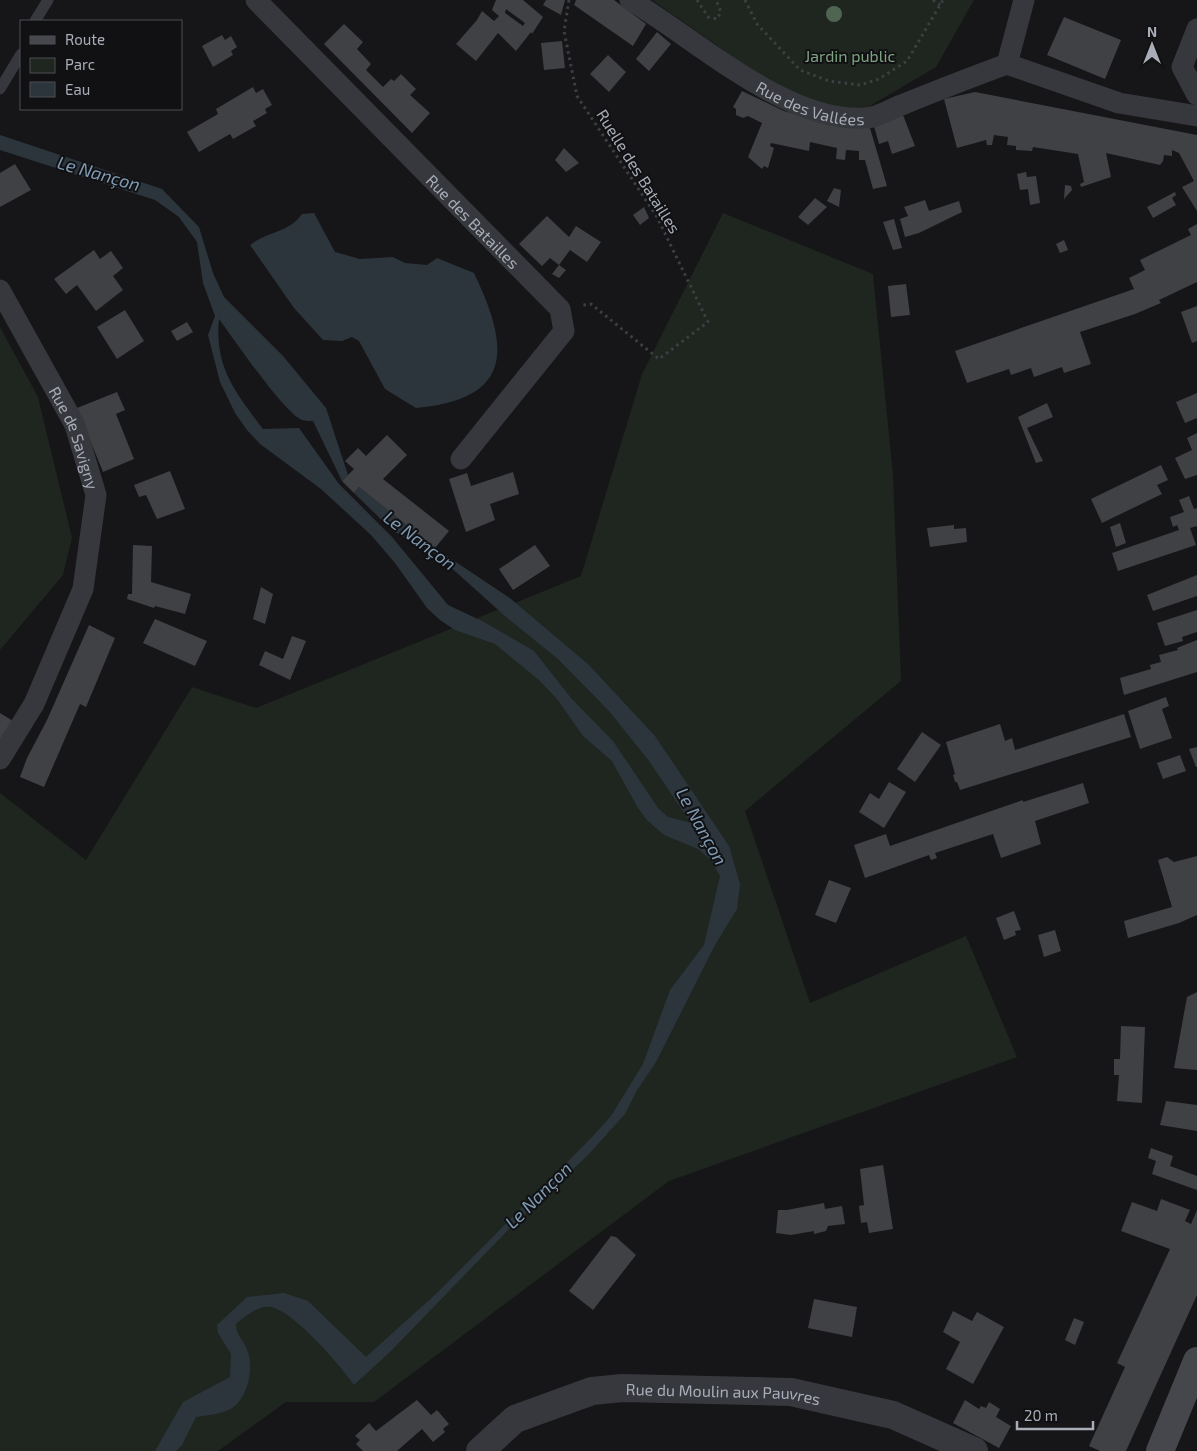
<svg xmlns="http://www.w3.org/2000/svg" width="1197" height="1451" font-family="'Exo 2',sans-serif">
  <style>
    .green { fill: #1e261f }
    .water { fill: #2c353c }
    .building { fill: #404145; fill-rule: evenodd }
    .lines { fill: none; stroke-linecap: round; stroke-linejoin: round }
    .path { stroke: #3d3f44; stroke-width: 3; stroke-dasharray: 2.5 4; stroke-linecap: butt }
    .service { stroke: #37383d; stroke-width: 11 }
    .minor { stroke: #37383d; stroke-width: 21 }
    .tertiary { stroke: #37383d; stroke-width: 28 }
    .secondary { stroke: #45474d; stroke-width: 28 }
    .tree { fill: #506452 }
    .labels { text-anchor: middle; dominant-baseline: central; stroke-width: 4; stroke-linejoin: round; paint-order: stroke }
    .park-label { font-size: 16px; fill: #7fa381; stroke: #111113 }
    .street-label { font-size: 16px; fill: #a8adb8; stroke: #111113 }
    .water-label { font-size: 18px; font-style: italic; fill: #7f9bb3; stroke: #111113 }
  </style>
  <rect width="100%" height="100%" fill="#161618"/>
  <path class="green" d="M652,0H974L936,67L863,110L828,106L760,79L715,44Z
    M723,213L873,274L893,475L901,681L745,811L810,1003L966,936L1017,1057L669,1181L374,1402H286L218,1451H0V793L86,860L192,687L256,708L581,576L642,374Z
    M0,327L38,397L72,538L63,575L0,650Z"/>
  <path class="water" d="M0,135L162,189L199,227L213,273L224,297L283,356L326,408L348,475L342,481L313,421C310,421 305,421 302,420C284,413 233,338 219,319C214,367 236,393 263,429L299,428L339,484L392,537L448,605L484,622L534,651L571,698L613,741L658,808L668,817L691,823L649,761L609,711L558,659L506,617L436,554L393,531L354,493L359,487L435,548L511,599L589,665L655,736L729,846L740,884L737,909L715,945L656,1062L637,1090L625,1114L587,1156L509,1229L391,1351L354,1385C341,1366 292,1309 270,1307C259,1305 248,1315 239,1321L236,1324C236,1336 245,1341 248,1352C253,1369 249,1391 237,1404C228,1414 208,1415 196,1417L182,1445L176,1451H155L183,1402L230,1377L231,1354L218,1333L217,1325L247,1297L284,1293L308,1301L366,1357L438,1292L594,1135L611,1116L643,1064L670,990L704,945L720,876L711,860L698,849L664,835L647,820L638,808L612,761L583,736L557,699L539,680L495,644L455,630L440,620L427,608L395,563L371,535L321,489L260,444L247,430L235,413L220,382L208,335L215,316L203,283L197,242L179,217L155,200L0,150Z
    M314,213L335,252L360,259L393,257L405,263L427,265L437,258L474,273C510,348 514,399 416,408L385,389L359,341L352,337L342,341L323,340L294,308L250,245C268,231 289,233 302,214Z"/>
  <path class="building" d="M496,0H523L543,17L532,34L531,32L516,51L498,33L476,61L456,44L477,20L482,11L494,21L499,16L492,10ZM506,9L525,23L523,26L505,13Z
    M546,0H565L561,15L543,5Z
    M576,0H614L646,24L633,46L574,5Z
    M1064,17L1121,40L1105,79L1047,55Z
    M344,24L363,42L357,49L371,64L366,70L383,87L391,79L394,81L401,74L416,89L410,95L430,113L412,133L324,44Z
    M657,32L671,44L649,71L636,59Z
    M222,35L225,40L231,36L237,47L231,51L233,55L213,67L202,46Z
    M562,41L565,68L544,70L541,43Z
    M608,55L626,72L609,92L590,74Z
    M253,87L256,93L263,89L272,105L265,109L267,113L253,121L256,126L233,139L230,134L199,152L187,132L218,114L216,109Z
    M742,91L784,111L813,119L870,128L887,186L873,189L865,160H859V151L846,150L845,160L836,159L837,148L810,142L809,151L771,143L770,146L774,148L768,168L764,166L762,169L748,157L762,123L748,116L743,118L736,115V109L733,107Z
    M975,92L1197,135V211L1182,187L1194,181L1179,153L1172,150V156L1164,155L1163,161L1160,165L1106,153L1111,177L1081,187L1080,184L1084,182L1078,154L1033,147L1032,151L1016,150V146L1007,145L1008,137L994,135L992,145H987L986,140L957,148L944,99Z
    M903,115L915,146L892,154L888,141L879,144L874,126Z
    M564,148L579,163L566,172L555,160Z
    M15,164L31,190L0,207V173Z
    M1026,172L1027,177L1036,176L1040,203L1030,205L1028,189L1020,190L1017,174Z
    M1065,185L1071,186L1072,190L1064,199Z
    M834,188L841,190L839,207L827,201Z
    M1175,192L1176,195L1172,198L1176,205L1153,218L1147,207Z
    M815,198L827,207L808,225L798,217Z
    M925,200L929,211L959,201L962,212L919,233L905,237L900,219L908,216L904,207Z
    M644,207L649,218L640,225L633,215Z
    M547,216L569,237L576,226L601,242L587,262L570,250L559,265L550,258L542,266L519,244Z
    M894,219L902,248L893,250L883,222Z
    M1197,224V282L1159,300L1161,303L1135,314L1080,332L1091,364L1064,373L1062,367L1034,377L1031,368L1011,375L1009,369L967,383L955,351L1134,289L1129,278L1145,270L1140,260L1191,235L1188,229Z
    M1064,240L1068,250L1060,253L1056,244Z
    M94,250L100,259L111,251L123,268L113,276L123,290L96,311L77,285L66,294L54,279Z
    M559,265L566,270L559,278L552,274Z
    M906,284L910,315L891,317L888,286Z
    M1197,306V341L1192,343L1181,312Z
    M125,310L144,341L117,359L97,327Z
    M187,322L193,332L177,341L171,331Z
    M117,392L125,410L116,414L134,459L103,472L77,408Z
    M1197,393V418L1185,423L1176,402Z
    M1047,403L1053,417L1027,428L1043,461L1036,463L1018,417Z
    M1197,433V475L1185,479L1175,458L1192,450L1187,438Z
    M387,435L407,455L383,479L449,531L435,548L359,487L354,493L342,481L354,469L345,461L358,448L366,456Z
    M1161,465L1168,480L1157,485L1162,494L1102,523L1091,499Z
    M170,471L185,509L157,519L146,495L139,497L134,485Z
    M513,472L519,494L490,504L495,520L466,532L449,479L467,473L471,486Z
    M1189,496L1194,509L1197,508V526L1190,528L1196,545L1118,571L1112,553L1179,530L1177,525L1173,527L1170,517L1184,512L1179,500Z
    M1120,523L1126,543L1116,547L1110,527Z
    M954,525V529L966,528L967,542L930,547L927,528Z
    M133,545L152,546L151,582L191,594L185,614L155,606L154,608L127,599L128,594H132Z
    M535,545L550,566L513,590L499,569Z
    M1197,575V596L1153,611L1147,595Z
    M261,587L273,594L265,624L253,619Z
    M1197,610V632L1182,637L1183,641L1165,646L1157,623Z
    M155,619L207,641L195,666L143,643Z
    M89,625L115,638L86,707L80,704L44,787L20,777L27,758L47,720Z
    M292,636L306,641L290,680L259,665L265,651L283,659Z
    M1197,640V672L1124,695L1120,678L1151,669L1150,665L1161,662L1159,655L1178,650L1177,648Z
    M1166,697L1169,706L1162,709L1172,738L1140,749L1128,711Z
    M0,713L18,724L0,756Z
    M1124,714L1131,737L960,790L957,782H955L953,775L955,774L946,742L1000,724L1005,741L1012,738L1015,750Z
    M922,732L941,745L915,782L897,769Z
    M1197,747V767H1196L1189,749Z
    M1180,755L1186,771L1163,779L1157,763Z
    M889,782L906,792L884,828L859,812L870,793L879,799Z
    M1083,783L1089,803L1035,821L1041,844L1001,858L993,834L935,853L937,858L931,860L929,855L865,878L854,845L886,834L890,846L1023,800V802Z
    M1197,856V915L1179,923L1128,938L1124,921L1172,907L1158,860L1167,857L1174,862Z
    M829,880L851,888L836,923L815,915Z
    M1014,911L1021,930L1015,931L1016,935L1004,940L996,918Z
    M1055,930L1061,951L1044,957L1038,935Z
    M1197,992V1070L1174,1068L1187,997Z
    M1121,1026L1145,1027L1142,1103L1117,1101L1119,1075H1114V1059H1120Z
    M1166,1101L1197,1105V1131L1160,1125Z
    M1151,1148L1173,1156L1170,1166L1197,1176V1190L1152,1174L1156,1161L1148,1158Z
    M883,1165L893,1229L869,1233L867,1222L861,1223L859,1206L864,1205L860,1169Z
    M1161,1199L1190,1210L1185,1221L1191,1224L1197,1210V1295L1126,1451H1100L1089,1446L1125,1367L1117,1363L1170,1249L1121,1231L1132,1202L1157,1211Z
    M824,1203L825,1209L842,1206L845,1224L828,1226L826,1231L814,1234V1231L791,1235L776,1233L778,1210H787Z
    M611,1236L616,1237L636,1255L593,1310L569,1291Z
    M814,1299L857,1307L852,1337L808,1328Z
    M953,1311L972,1321L977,1312L1004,1327L973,1384L946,1369L960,1342L943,1332Z
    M1074,1318L1084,1322L1075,1345L1065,1340Z
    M417,1400L431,1415L437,1410L449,1424L443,1429L445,1432L433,1442L422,1429L397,1451H363L356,1444L360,1440L355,1436L369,1423L376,1431Z
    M965,1400L979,1409L981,1406L986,1408L989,1402L1000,1409L996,1417L1011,1426L999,1448L953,1423Z"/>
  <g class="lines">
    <path class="path" d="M569,0L564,31L577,96L657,217L708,322L659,359L591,304L583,305
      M697,0L708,17L717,19L721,12L716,0
      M745,0L757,24L800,70L829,81L860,85L879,79L907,61L943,0
      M933,0L940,5"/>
    <path class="service" d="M35,21L48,0
      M0,89L21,54"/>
    <g class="minor">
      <path id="s1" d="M256,0L560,309L564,331L461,459"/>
      <path id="s2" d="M630,0C695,38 787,124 865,118C877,118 892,108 904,104C938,90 972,77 1007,64"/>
      <path d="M1197,29L1182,67L1197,95"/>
      <path d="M1007,64L1119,103L1197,116"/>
      <path d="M1007,64L1024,0"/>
      <path id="s3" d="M0,290L75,425L96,495L83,589L34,704L0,759"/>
    </g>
    <path class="tertiary" id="s4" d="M480,1451L515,1419L592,1391L622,1388L791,1392L893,1415L974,1451"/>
    <path class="secondary" d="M1160,1451L1197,1361"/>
  </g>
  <circle class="tree" cx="834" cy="14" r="8"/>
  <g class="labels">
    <g class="park-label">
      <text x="850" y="55">Jardin public</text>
    </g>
    <g class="street-label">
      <text stroke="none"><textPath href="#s2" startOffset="210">Rue des Vallées</textPath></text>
      <text transform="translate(639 171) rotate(58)">Ruelle des Batailles</text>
      <text stroke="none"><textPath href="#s1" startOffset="310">Rue des Batailles</textPath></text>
      <text stroke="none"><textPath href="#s3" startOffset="166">Rue de Savigny</textPath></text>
      <text stroke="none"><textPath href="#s4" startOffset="261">Rue du Moulin aux Pauvres</textPath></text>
    </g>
    <g class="water-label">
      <text transform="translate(99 173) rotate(16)">Le Nançon</text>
      <text transform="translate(420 540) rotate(37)">Le Nançon</text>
      <text transform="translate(702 826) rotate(61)">Le Nançon</text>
      <text transform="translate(538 1195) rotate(-45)">Le Nançon</text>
    </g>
  </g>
  <rect x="20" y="20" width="162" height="90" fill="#111113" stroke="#4d4f55"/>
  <rect x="30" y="36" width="25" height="8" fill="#45474d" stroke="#4d4f55"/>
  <text x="65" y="45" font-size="15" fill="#a8adb8">Route</text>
  <rect x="30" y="58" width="25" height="15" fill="#1e261f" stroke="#4d4f55"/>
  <text x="65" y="70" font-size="15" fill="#a8adb8">Parc</text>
  <rect x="30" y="82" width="25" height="15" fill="#2c353c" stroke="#4d4f55"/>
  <text x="65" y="95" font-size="15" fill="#a8adb8">Eau</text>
  <g transform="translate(1152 45)" stroke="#111113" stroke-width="4" paint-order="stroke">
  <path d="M0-4L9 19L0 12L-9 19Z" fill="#a8adb8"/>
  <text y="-8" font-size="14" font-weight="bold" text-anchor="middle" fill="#a8adb8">N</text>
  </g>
  <path d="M1017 1421v8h76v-8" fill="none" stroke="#a8adb8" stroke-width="2.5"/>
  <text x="1024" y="1421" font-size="15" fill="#a8adb8" stroke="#111113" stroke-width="4" paint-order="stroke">20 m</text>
</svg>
